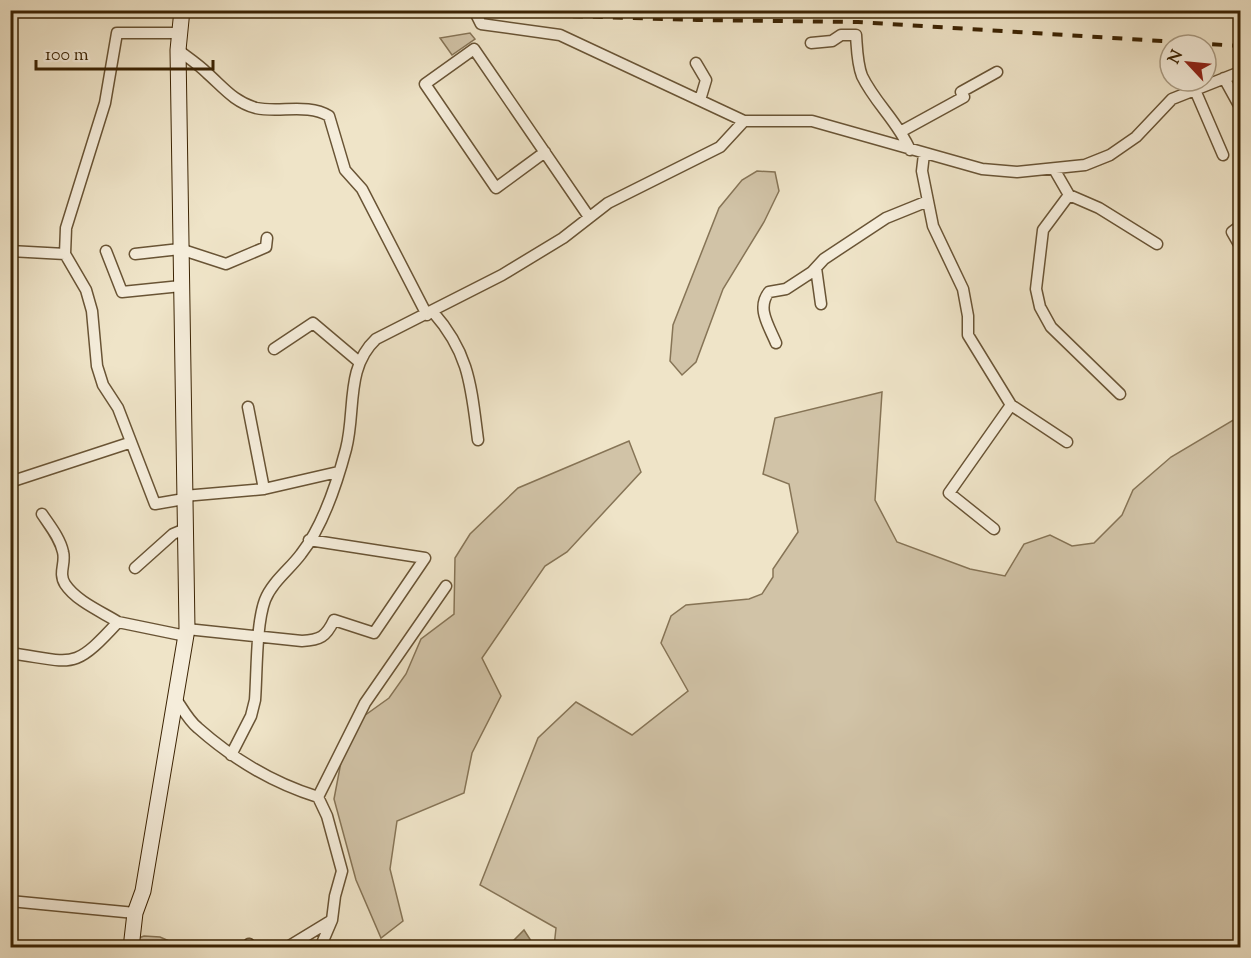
<svg xmlns="http://www.w3.org/2000/svg" width="1251" height="958" font-family="'Sorts Mill Goudy',serif">
  <style>
    .green { fill: #d1c3a7; stroke: #867456; stroke-width: 1.5 }
    .water { fill: #b2a385; stroke: #837051; stroke-width: 1.5 }
    .lines { fill: none; stroke-linecap: round; stroke-linejoin: round }
    .street-casing { stroke: #695435; stroke-width: 13 }
    .secondary-casing { stroke: #3c2404; stroke-width: 17 }
    .street { stroke: #f5eddb; stroke-width: 10 }
    .secondary { stroke: #f5eddb; stroke-width: 15 }
    .rail { stroke: #3c2404; stroke-width: 4; stroke-dasharray: 10 10; stroke-linecap: butt }
  </style>
  <rect width="100%" height="100%" fill="#efe4c8"/>
  <filter id="stains"><feTurbulence type="fractalNoise" baseFrequency=".00333" numOctaves="4"/><feColorMatrix values="0 0 0 0 .2 0 0 0 0 .09 0 0 0 0 .02 0 0 0 .5 -.17"/></filter>
  <radialGradient id="worn" r=".72"><stop offset=".6" stop-color="#630" stop-opacity="0"/><stop offset="1" stop-color="#630" stop-opacity=".3"/></radialGradient>
  <path class="green" d="M470,33L475,39L452,55L440,38Z
    M757,171L775,172L779,191L764,222L723,289L696,362L682,375L670,361L673,325L719,208L742,180Z
    M882,392L875,500L897,542L970,569L1005,576L1024,544L1050,535L1072,546L1094,543L1122,515L1133,490L1171,457L1240,416V947H554L556,928L480,885L538,738L576,702L632,735L688,691L661,643L671,616L686,605L749,599L762,594L773,577V569L798,532L789,484L763,474L775,418Z
    M629,441L641,472L567,552L545,566L482,658L501,696L472,753L464,793L397,821L390,869L403,921L381,938L356,880L334,799L341,762L364,716L389,698L406,674L421,639L454,614L455,558L470,534L518,488Z
    M144,936L160,937L183,947L123,948L130,941Z"/>
  <path class="water" d="M524,930L535,947H507Z"/>
  <g class="lines">
    <defs>
      <path id="street" d="M474,10L481,24L560,35L744,121H812L982,169L1017,172L1085,165L1110,155L1136,137L1172,99L1240,72
        M180,33H117L105,103L66,228L65,254L86,290L92,311L97,366L103,385L118,408L155,504L184,499
        M811,43L832,41L841,35H856C857,48 857,63 862,76C875,103 898,122 910,150
        M178,50C187,57 198,64 207,73C223,87 234,102 256,108C279,113 308,103 329,116L345,170L362,189L427,315
        M696,63L706,80L700,100
        M1224,78L1240,107
        M1195,90L1223,155
        M902,131L964,97L961,92L997,72
        M545,152L496,188L425,84L474,49L589,217
        M924,154L922,171L933,226L963,289L968,316V335L1011,405L1067,442
        M1054,169L1069,195
        M1240,226L1232,232L1240,246
        M10,251L65,254
        M106,251L122,292L181,286
        M135,254L180,249L226,264L266,247L267,238
        M816,268L821,304
        M433,312C470,354 471,387 478,440
        M776,343C769,326 756,308 769,292L786,289L812,272L824,259L886,218L928,201
        M274,349L313,323L358,361
        M1120,394L1051,327L1040,307L1036,289L1043,230L1069,195L1099,208L1157,244
        M248,407L264,489
        M10,482L129,443
        M184,496L264,489L338,472
        M42,514C50,526 60,538 63,552C66,563 58,573 65,584C76,601 102,612 118,622
        M994,529L949,493L1011,405
        M135,568L173,534L185,529
        M187,629L302,641C320,640 326,637 334,620L374,633L425,558L309,540
        M10,653C74,662 72,672 118,622L186,636
        M176,699C182,708 189,721 198,728C233,759 273,783 318,797L327,816L342,871L335,896L332,920L320,948
        M231,755L251,716L255,700C257,673 256,624 265,600C272,582 290,569 301,554C323,526 337,483 346,449C356,411 345,368 376,339L502,275L563,238L608,203L720,147L744,121
        M318,797L365,703L446,586
        M10,901L135,913
        M249,944L252,948
        M286,948L332,920"/>
      <path id="secondary" d="M131,948L135,913L143,891L187,629L178,50L182,10"/>
    </defs>
    <use href="#street" class="street-casing"/>
    <use href="#secondary" class="secondary-casing"/>
    <use href="#street" class="street"/>
    <use href="#secondary" class="secondary"/>
    <path class="rail" d="M373,10L697,20L858,22L1240,46
      M688,10L745,12"/>
  </g>
  <rect width="1251" height="958" fill="none" stroke="#efe4c8" stroke-width="36"/>
  <rect x="12" y="12" width="1227" height="934" fill="none" stroke="#3c2404" stroke-width="3"/>
  <rect x="18" y="18" width="1215" height="922" fill="none" stroke="#3c2404" stroke-width="1.5"/>
  <g transform="translate(1188 63) rotate(296)"><circle r="28" fill="#f5eddb" stroke="#ab9d85" stroke-width="1.5"/>
  <path d="M0-4.5L10 22L0 15L-10 22Z" fill="#8f2418"/>
  <text y="-9" font-size="16" font-weight="bold" text-anchor="middle" fill="#3c2404">N</text>
  </g>
  <path d="M36 60v9h177v-9" fill="none" stroke="#3c2404" stroke-width="3"/>
  <text x="45" y="60" font-size="18" fill="#3c2404" stroke="#f5eddb" stroke-width="4.5" paint-order="stroke">100 m</text>
  <rect width="100%" height="100%" filter="url(#stains)"/>
  <rect width="100%" height="100%" fill="url(#worn)"/>
</svg>
